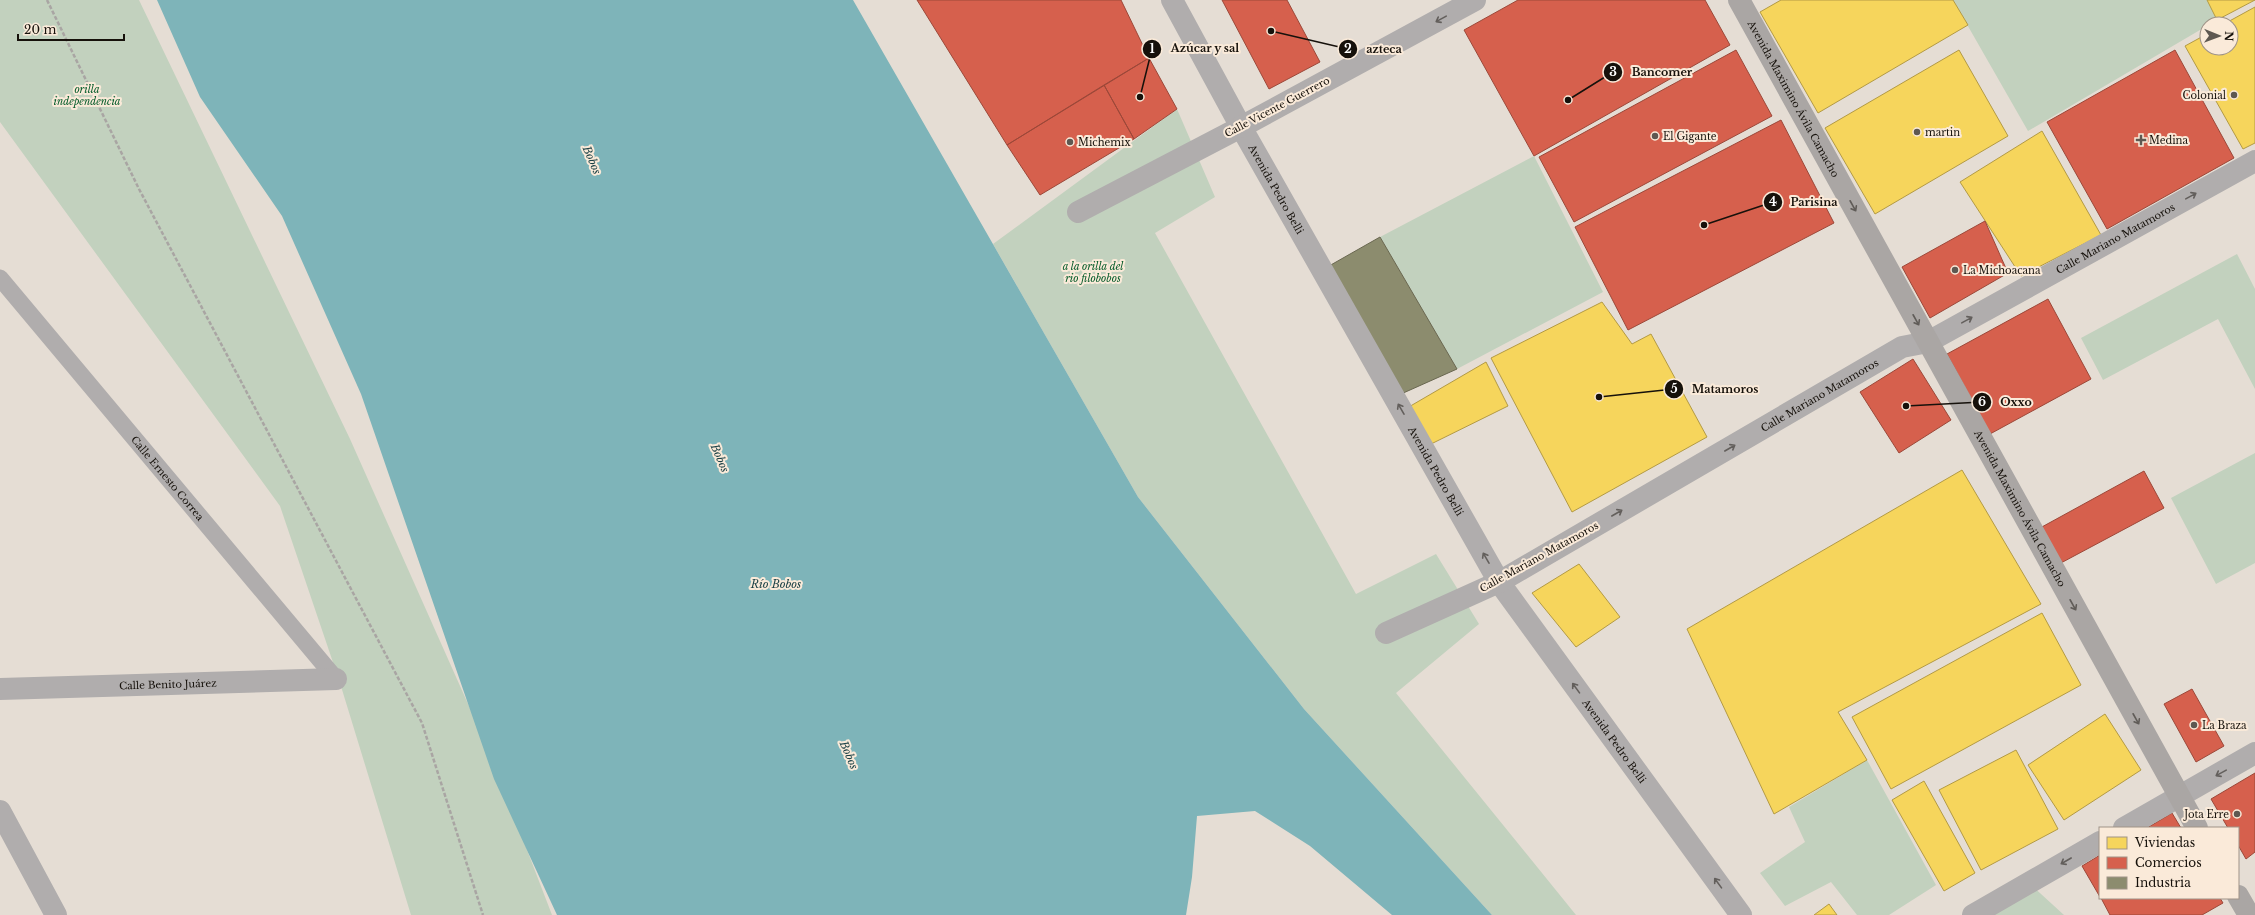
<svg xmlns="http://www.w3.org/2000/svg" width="2255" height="915" font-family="'Libre Baskerville',serif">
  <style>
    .green { fill: #c2d1be }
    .water { fill: #7eb4b9 }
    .homes { fill: #f6d55c; stroke: #b39a44 }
    .shops { fill: #d6604d; stroke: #9c4839 }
    .industry { fill: #8c8c6e; stroke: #696750 }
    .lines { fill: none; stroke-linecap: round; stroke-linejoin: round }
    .path { stroke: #a9a5a3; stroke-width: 2.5; stroke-dasharray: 4 2; stroke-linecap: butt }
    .service { stroke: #b0adad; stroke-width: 17 }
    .pedestrian { stroke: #b0adad; stroke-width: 22 }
    .minor { stroke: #b0adad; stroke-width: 22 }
    .primary { stroke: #aaa6a4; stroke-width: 22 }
    .oneway { stroke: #635f5c }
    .oneway2 { stroke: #605c58 }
    .poi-dot { fill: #5e5851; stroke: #faead9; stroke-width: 1.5 }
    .labels { text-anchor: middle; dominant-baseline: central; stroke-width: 4; stroke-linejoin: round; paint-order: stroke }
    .park-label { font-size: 10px; font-style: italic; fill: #045b29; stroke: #faead9 }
    .poi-label { font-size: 10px; fill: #16110b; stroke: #faead9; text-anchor: start }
    .street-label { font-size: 10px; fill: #16110b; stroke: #faead9 }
    .water-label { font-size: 11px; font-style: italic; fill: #1b4146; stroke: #faead9 }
    .leader { fill: none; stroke: #16110b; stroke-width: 1.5 }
    .callout-dot { fill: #16110b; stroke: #faead9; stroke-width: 1.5 }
    .mark-label { font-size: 12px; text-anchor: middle; font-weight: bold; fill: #fff }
    .callout-label { font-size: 11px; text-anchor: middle; font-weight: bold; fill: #16110b; stroke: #faead9; stroke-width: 4; stroke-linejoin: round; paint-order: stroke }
  </style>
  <rect width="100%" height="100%" fill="#e5ddd4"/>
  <path class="green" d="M0,0H139L350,439L489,751L552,915H411L340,683L280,506L0,122Z
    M1953,0H2209L2217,20L2028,131Z
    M1177,109L1215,197L1155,233L1356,594L1436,554L1479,624L1396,693L1576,915H1492L1304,709L1138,497L993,244Z
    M1534,156L1603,292L1457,369L1380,237Z
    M2237,254L2255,289V389L2218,319L2103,380L2081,338Z
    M2255,453V563L2216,584L2171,498Z
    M1867,760L1936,885L1889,915H1857L1831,882L1785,906L1760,873L1805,842L1789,807Z
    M2029,883L2064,915H1977Z"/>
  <path class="water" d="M157,0H853L1138,497L1304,709L1492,915H1392L1310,846L1255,811L1197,816L1192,877L1186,915H557L494,779L361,394L282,216L200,97Z"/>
  <path class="homes" d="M1781,0H1953L1968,25L1818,113L1760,12Z
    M2207,0H2255L2217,20Z
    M2255,7V143L2243,149L2185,46L2207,34V48H2231V24H2224Z
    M1959,50L2008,136L1875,214L1825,128Z
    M2042,131L2101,235L2021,276L1960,182Z
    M1602,302L1632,344L1651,334L1707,437L1572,512L1491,358Z
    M1486,362L1508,406L1429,445L1407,408Z
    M1962,470L2041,604L1838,712L1867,760L1774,814L1687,629Z
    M1579,564L1620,617L1576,647L1532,593Z
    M2042,613L2081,685L1891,789L1852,717Z
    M2105,714L2141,770L2064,820L2028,765Z
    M2016,750L2058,829L1981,870L1939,790Z
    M1924,781L1975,873L1944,891L1892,800Z
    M1829,904L1837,915H1814Z"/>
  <path class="shops" d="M917,0H1121L1149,58L1007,145Z
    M1222,0H1287L1320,62L1269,89Z
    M1518,0H1705L1730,45L1534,156L1464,30Z
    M1736,50L1772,116L1574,222L1539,157Z
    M2175,50L2234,158L2107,229L2047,122Z
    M1149,58L1177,109L1134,139L1104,85Z
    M1104,85L1134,139L1040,195L1007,145Z
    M1781,120L1834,223L1628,330L1575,227Z
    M1985,221L2008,273L1930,318L1902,267Z
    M2048,299L2091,379L1990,434L1947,354Z
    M1913,359L1951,420L1899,453L1860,392Z
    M2144,471L2164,508L2059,564L2040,528Z
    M2192,689L2224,746L2196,762L2164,704Z
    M2255,773V852L2246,859L2238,845V828H2228L2211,799Z
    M2172,813L2181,828H2147Z
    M2100,855V897L2082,866Z
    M2101,898H2220L2223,903L2202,915H2110Z"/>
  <path class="industry" d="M1380,237L1457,369L1401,394L1329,266Z"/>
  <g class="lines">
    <path class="path" d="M47,0L139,189L422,723L483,915"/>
    <path class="service" id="s1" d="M0,278L336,679"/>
    <path class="pedestrian" d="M1078,212L1241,127
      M1386,633L1499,582"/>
    <g class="minor">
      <path id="s2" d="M1172,0L1241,127L1499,582L1741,915"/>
      <path d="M1241,127L1475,0"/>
      <path id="s3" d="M1499,582L1902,347L1928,342L2255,161"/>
      <path id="s4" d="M0,689L336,679"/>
      <path d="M0,811L56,915"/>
      <path d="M2124,828L2255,753"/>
      <path d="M1973,915L2100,842"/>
    </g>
    <g class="primary">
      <path id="s5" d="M1739,0L2197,828"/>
      <path d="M2238,896L2249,915"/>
    </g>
  </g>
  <defs><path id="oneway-shaft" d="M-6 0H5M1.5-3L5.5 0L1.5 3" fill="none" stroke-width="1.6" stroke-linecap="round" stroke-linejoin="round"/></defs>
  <g class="oneway">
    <use href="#oneway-shaft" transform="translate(1441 19) rotate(151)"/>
    <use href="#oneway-shaft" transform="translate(2191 196) rotate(-29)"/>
    <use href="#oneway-shaft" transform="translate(1967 320) rotate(-29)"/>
    <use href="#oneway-shaft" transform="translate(1401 409) rotate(-120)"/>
    <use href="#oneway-shaft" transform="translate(1730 448) rotate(-30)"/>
    <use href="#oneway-shaft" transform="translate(1617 513) rotate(-30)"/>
    <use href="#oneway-shaft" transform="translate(1486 558) rotate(-120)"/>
    <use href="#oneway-shaft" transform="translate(1576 688) rotate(-126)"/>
    <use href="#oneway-shaft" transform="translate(2221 773) rotate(151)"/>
    <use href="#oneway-shaft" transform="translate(2066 861) rotate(150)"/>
    <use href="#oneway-shaft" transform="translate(1718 883) rotate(-126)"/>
  </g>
  <g class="oneway2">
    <use href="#oneway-shaft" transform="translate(1853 206) rotate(61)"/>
    <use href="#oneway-shaft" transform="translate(1916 320) rotate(61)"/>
    <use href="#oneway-shaft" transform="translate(2073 605) rotate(61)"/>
    <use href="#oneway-shaft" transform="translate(2136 719) rotate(61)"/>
  </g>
  <g class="poi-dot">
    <circle cx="2234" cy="95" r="4"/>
    <circle cx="1917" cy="132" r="4"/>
    <circle cx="1655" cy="136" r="4"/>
    <path d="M2139 134h4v4h4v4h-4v4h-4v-4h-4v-4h4z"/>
    <circle cx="1070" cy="142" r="4"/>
    <circle cx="1955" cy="270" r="4"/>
    <circle cx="2194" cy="725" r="4"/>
    <circle cx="2237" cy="814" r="4"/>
  </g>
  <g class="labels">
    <g class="park-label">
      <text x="87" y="89">orilla<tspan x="87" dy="12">independencia</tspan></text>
      <text x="1093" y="266">a la orilla del<tspan x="1093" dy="12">rio filobobos</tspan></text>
    </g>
    <g class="poi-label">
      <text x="2226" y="95" text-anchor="end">Colonial</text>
      <text x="1925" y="132">martin</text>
      <text x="1663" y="136">El Gigante</text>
      <text x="2149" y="140">Medina</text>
      <text x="1078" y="142">Michemix</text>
      <text x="1963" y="270">La Michoacana</text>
      <text x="2202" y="725">La Braza</text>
      <text x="2229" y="814" text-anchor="end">Jota Erre</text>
    </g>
    <g class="street-label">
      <text stroke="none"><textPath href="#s5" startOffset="113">Avenida Maximino Ávila Camacho</textPath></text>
      <text transform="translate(1277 107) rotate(-28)">Calle Vicente Guerrero</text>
      <text stroke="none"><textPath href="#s2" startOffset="216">Avenida Pedro Belli</textPath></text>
      <text stroke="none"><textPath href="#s3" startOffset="707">Calle Mariano Matamoros</textPath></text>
      <text stroke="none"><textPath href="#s3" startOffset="371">Calle Mariano Matamoros</textPath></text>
      <text stroke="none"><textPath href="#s2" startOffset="540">Avenida Pedro Belli</textPath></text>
      <text stroke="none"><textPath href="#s1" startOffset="261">Calle Ernesto Correa</textPath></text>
      <text stroke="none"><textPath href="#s5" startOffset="581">Avenida Maximino Ávila Camacho</textPath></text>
      <text transform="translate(1539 557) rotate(-29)">Calle Mariano Matamoros</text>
      <text stroke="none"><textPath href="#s4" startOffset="168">Calle Benito Juárez</textPath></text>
      <text stroke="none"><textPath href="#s2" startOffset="864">Avenida Pedro Belli</textPath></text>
    </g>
    <g class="water-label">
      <text transform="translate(592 160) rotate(67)">Bobos</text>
      <text transform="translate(720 458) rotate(67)">Bobos</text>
      <text x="776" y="584">Río Bobos</text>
      <text transform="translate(849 755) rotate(67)">Bobos</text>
    </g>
  </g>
  <path class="leader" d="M1140 97L1152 49M1271 31L1348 49M1568 100L1613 72M1704 225L1773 202M1599 397L1674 389M1906 406L1982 402"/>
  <g class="callout-dot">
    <circle cx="1140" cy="97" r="4"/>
    <circle cx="1271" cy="31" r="4"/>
    <circle cx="1568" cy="100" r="4"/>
    <circle cx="1704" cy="225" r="4"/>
    <circle cx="1599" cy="397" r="4"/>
    <circle cx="1906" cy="406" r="4"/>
    <circle cx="1152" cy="49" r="10"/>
    <circle cx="1348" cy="49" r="10"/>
    <circle cx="1613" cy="72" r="10"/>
    <circle cx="1773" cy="202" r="10"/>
    <circle cx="1674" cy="389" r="10"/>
    <circle cx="1982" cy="402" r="10"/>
  </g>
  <g class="mark-label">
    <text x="1152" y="53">1</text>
    <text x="1348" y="53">2</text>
    <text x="1613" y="76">3</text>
    <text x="1773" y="206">4</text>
    <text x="1674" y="393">5</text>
    <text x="1982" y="406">6</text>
  </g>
  <g class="callout-label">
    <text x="1205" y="52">Azúcar y sal</text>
    <text x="1384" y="53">azteca</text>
    <text x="1662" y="76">Bancomer</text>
    <text x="1814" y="206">Parisina</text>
    <text x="1725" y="393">Matamoros</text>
    <text x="2016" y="406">Oxxo</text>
  </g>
  <rect x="2099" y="827" width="140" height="72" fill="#faead9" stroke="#9f9387"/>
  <rect x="2107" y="837" width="20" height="12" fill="#f6d55c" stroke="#9f9387"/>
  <text x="2135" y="847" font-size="12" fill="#16110b">Viviendas</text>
  <rect x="2107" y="857" width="20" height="12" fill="#d6604d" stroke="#9f9387"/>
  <text x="2135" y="867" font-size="12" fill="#16110b">Comercios</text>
  <rect x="2107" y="877" width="20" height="12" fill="#8c8c6e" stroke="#9f9387"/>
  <text x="2135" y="887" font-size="12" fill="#16110b">Industria</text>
  <g transform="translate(2219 36) rotate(91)"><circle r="19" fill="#faead9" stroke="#9f9387"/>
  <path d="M0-3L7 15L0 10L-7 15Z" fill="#5e5851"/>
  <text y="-6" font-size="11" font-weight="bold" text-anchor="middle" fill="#16110b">N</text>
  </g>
  <path d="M18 34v6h106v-6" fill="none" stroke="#16110b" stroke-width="2"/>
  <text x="24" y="34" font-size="12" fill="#16110b" stroke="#faead9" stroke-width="3" paint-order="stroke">20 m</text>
</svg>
